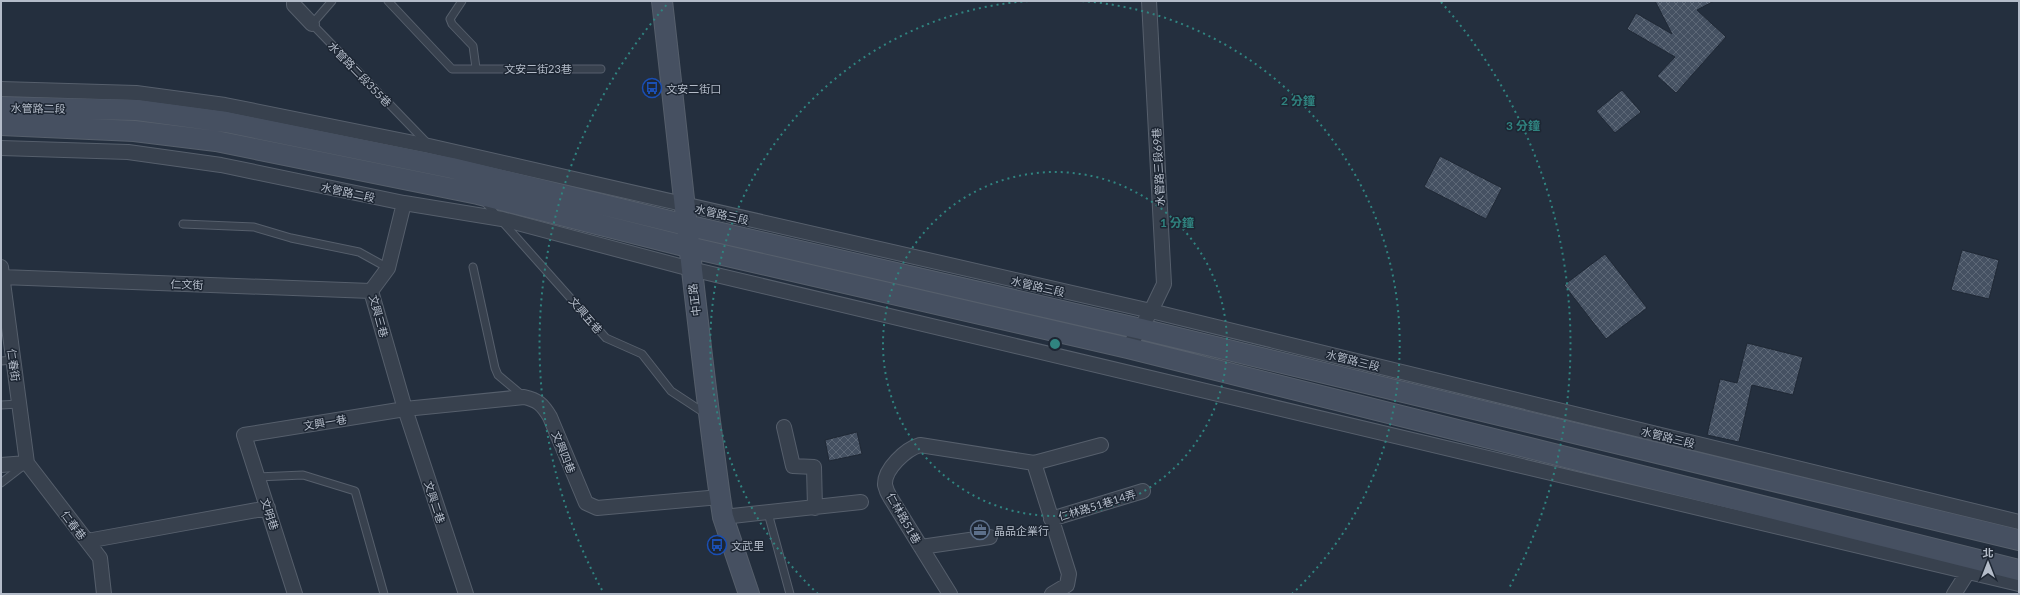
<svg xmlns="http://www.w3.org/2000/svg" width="2020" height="595" font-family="Lato,'Noto Sans TC',sans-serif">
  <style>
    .building { fill: url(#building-cross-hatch); stroke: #1f2835 }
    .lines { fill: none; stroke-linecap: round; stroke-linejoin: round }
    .lane-casing { stroke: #565f6c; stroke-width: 9 }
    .street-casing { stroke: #565f6c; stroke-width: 16 }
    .secondary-casing { stroke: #565f6c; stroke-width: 22 }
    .lane { stroke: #38414e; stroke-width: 7 }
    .street { stroke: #38414e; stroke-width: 14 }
    .secondary { stroke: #465061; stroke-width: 20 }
    .ring { fill: none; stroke: #308480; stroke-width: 2; stroke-dasharray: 2 4 }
    .labels { text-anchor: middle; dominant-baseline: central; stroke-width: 3; stroke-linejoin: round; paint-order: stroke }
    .street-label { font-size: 11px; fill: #b4bcc9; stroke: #1d2633 }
    .poi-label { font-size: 11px; fill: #b4bcc9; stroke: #1d2633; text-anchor: start }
    .centre { fill: #308480; stroke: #1d2633; stroke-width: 2 }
    .ring-label { font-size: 12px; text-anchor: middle; font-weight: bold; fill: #308480; stroke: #1d2633; stroke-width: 3; stroke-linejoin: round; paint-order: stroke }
  </style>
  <defs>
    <pattern id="building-cross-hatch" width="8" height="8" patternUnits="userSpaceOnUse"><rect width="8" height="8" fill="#455162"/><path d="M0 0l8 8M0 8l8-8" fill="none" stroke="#5d6877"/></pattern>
  </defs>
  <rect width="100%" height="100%" fill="#242f3e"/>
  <path class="building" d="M1655,1H1714L1697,10L1726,37L1676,93L1657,76L1675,57L1627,29L1636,13L1672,34Z
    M1622,90L1641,112L1615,133L1596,111Z
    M1440,156L1502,188L1486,219L1424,187Z
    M1962,250L1999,260L1989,299L1951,290Z
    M1605,254L1647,308L1606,339L1564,285Z
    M1747,343L1803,357L1793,395L1752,385L1739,442L1707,435L1720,379L1737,383Z
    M857,432L862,454L829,461L825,440Z"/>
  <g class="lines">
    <defs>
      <path id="lane" d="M332,1L312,24L428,144
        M388,1L452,69H601
        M462,1L450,19L452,24L473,46L476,68
        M484,201L606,338L642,354L671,391L706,414
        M183,224L254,227L291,238L359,252L388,268
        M473,267L495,368L498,375L523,396
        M1,361L13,360
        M1,405L19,404
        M257,477L303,475L355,491L384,594
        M1,483L23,466
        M768,513L790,594"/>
      <path id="street" d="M294,1V5L312,24
        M1,89L136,93L225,105L429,146L1151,311L2019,522
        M1,148L128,152L221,165L404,203L502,219L691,269L2019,584
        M404,203L388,268L371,291L405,409L466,594
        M1,267L27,463L100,558L104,594
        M2,277L371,291
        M1128,348L1151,311L1164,284L1149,1
        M784,427L793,466L814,467L815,508
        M1034,463L1101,445
        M1,465L27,463
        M723,517L861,502
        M1051,519L1143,491
        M87,541L268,508
        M921,547L990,537
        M295,594L244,435L405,409L524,397C538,400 543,405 550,417L586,503L597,508L720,497
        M950,594L890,497C888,494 886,489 885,485C884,469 906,449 920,445L1034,463L1069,574L1067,585L1052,594
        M1954,594L1968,572"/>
      <path id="secondary" d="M662,1C681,166 697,332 720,497L723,517L749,594
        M1,107L137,110L226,122L452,168L686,225L1141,329L2019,540
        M1,125L134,131L216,141L478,194L688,247L1128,348L2019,570"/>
    </defs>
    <use href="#lane" class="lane-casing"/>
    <use href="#street" class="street-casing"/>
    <use href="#secondary" class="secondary-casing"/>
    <use href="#lane" class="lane"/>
    <use href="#street" class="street"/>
    <use href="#secondary" class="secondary"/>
  </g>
  <g class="ring">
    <circle cx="1055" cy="344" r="172"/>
    <path d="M818 594A344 344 0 0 1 1028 1M1082 1A344 344 0 0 1 1292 594"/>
    <path d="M602 590A516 516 0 0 1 669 2M1441 2A516 516 0 0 1 1508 590"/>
  </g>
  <defs>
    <symbol id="bus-ring" viewBox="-11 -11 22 22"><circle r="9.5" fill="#1d2633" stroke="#1a4fb4" stroke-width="1.5"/><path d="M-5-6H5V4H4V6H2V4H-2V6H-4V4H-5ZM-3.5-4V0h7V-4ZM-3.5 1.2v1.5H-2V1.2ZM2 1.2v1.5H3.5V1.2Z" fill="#1a4fb4"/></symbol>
    <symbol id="office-ring" viewBox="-11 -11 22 22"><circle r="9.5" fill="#1d2633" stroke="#5c6f8a" stroke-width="1.5"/><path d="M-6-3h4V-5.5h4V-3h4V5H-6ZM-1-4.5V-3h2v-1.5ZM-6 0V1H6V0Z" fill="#5c6f8a"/></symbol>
  </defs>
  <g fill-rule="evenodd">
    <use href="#bus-ring" x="641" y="77" width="22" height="22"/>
    <use href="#office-ring" x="969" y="519" width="22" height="22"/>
    <use href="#bus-ring" x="706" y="534" width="22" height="22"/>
  </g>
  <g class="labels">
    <g class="street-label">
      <text x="538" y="68">文安二街23巷</text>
      <text transform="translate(360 74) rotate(46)">水管路二段355巷</text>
      <text transform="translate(38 108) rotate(1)">水管路二段</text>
      <text transform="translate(1158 167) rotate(-93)">水管路三段69巷</text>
      <text transform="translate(348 192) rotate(12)">水管路二段</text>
      <text transform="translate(722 214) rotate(13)">水管路三段</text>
      <text transform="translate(187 284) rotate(2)">仁文街</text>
      <text transform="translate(1038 286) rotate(13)">水管路三段</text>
      <text transform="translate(694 300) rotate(-97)">中正路</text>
      <text transform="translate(586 315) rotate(49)">文興五巷</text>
      <text transform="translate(379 316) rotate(75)">文興三巷</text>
      <text transform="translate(1353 360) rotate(14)">水管路三段</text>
      <text transform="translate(14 365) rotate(82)">仁春街</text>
      <text transform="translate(325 422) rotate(-9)">文興一巷</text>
      <text transform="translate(1668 437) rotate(14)">水管路三段</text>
      <text transform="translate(564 452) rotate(68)">文興四巷</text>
      <text transform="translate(435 502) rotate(72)">文興二巷</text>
      <text transform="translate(1097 505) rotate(-17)">仁林路51巷14弄</text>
      <text transform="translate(270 514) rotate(72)">文明巷</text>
      <text transform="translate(904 518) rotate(60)">仁林路51巷</text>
      <text transform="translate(74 525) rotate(53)">仁春巷</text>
    </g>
    <g class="poi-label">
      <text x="666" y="88">文安二街口</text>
      <text x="994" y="530">晶品企業行</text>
      <text x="731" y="545">文武里</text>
    </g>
  </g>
  <circle cx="1055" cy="344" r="6" class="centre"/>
  <g class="ring-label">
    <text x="1298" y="105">2 分鐘</text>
    <text x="1523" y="130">3 分鐘</text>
    <text x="1177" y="227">1 分鐘</text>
  </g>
  <rect width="2020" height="595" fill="none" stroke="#b4bcc9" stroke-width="4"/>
  <g transform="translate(1988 563)" stroke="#1d2633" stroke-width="3" paint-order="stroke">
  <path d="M0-3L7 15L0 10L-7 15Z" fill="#b4bcc9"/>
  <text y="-6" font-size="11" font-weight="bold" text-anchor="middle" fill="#b4bcc9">北</text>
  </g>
</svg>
